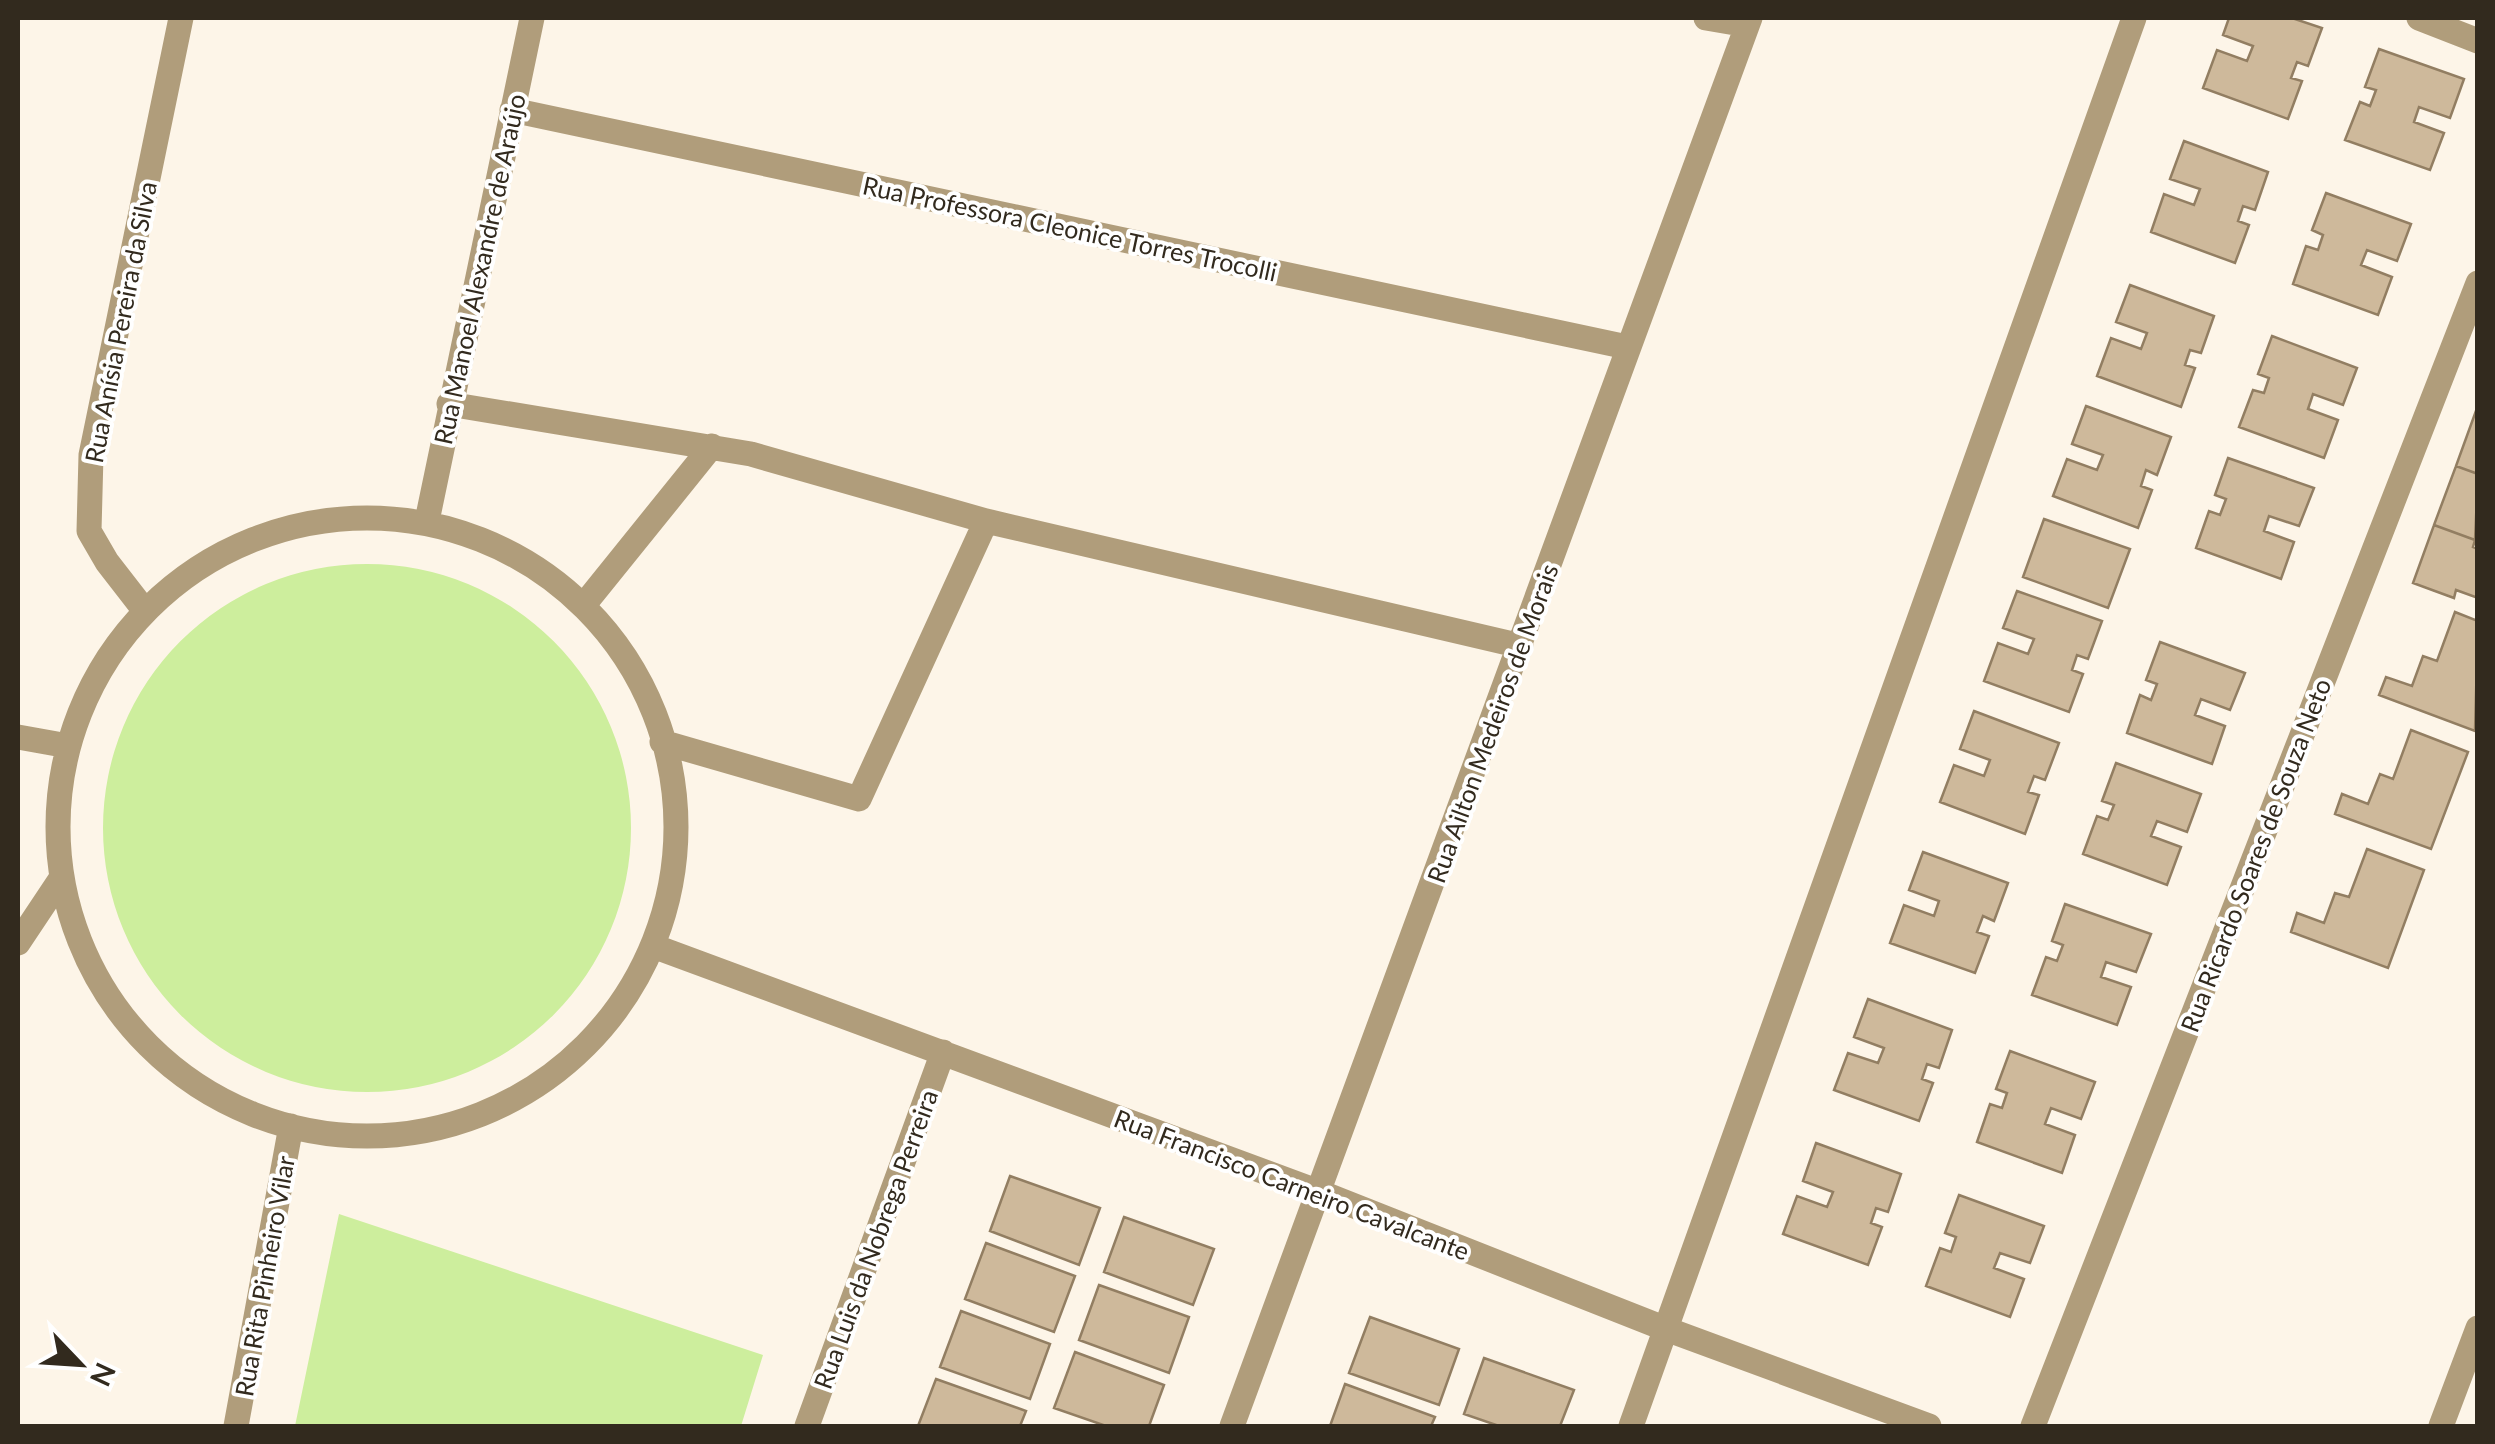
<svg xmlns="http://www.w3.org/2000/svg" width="2495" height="1444" font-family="Lato,sans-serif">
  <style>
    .green { fill: #cdee9d }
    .building { fill: #ceb99b; stroke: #927e62; stroke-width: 2.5 }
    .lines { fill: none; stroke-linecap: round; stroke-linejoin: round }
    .street { stroke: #b09d7b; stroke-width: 25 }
    .labels { text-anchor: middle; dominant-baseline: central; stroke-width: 8; stroke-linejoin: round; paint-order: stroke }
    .street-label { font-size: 25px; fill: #322a1e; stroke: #fff }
  </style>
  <rect width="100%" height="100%" fill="#fdf5e8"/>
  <path class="green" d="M103 828a264 264 0 1 1 528 0a264 264 0 1 1-528 0Z
    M339,1214L763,1355L741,1426H295Z"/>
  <path class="building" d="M2229,18H2292L2322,28L2308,66L2297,62L2291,78L2302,81L2288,119L2203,88L2217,50L2247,61L2253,46L2223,35Z
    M2379,49L2464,79L2450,118L2419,107L2414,122L2444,133L2430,170L2345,140L2360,102L2370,106L2376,90L2365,87Z
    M2184,141L2268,172L2255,210L2243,206L2238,221L2249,225L2235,263L2151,232L2164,194L2194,205L2200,189L2170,179Z
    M2326,193L2411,224L2397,261L2367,250L2361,265L2392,277L2378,315L2293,284L2306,246L2318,250L2323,235L2312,230Z
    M2130,285L2214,316L2201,353L2190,350L2185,365L2195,368L2181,407L2097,376L2111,338L2141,349L2147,333L2116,322Z
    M2272,336L2357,368L2343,405L2313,394L2308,409L2338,420L2324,458L2239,427L2253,390L2264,393L2269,378L2258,374Z
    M2086,406L2171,437L2157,475L2146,470L2141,486L2152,490L2138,528L2053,496L2067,459L2097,470L2103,455L2072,444Z
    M2477,408H2478V474L2456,466Z
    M2228,458L2314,488L2299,526L2269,516L2264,531L2294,542L2281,579L2196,548L2209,511L2220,515L2226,499L2215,495Z
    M2456,466L2478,474L2475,540L2434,525Z
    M2044,519L2130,549L2108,608L2023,577Z
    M2434,525L2475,540L2473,547L2478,549V598L2456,590L2454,598L2413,583Z
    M2017,591L2102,621L2088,659L2077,655L2072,670L2083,674L2069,712L1984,681L1998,643L2028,654L2034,639L2003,628Z
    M2455,612L2478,621L2475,731L2379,695L2386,677L2412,686L2423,656L2437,661Z
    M2160,642L2245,673L2230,710L2201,699L2195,715L2225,726L2212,764L2127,733L2140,695L2151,700L2157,684L2146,680Z
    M1974,711L2059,743L2045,780L2034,776L2028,792L2039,795L2025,834L1940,802L1954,765L1984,776L1990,760L1960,749Z
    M2411,730L2468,752L2431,849L2335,814L2342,794L2368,804L2380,774L2393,779Z
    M2116,763L2201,794L2187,832L2157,821L2151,836L2181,847L2167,885L2083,854L2097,816L2108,820L2114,805L2102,801Z
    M2367,849L2424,870L2388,968L2291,932L2297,913L2324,923L2335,893L2349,897Z
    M1923,852L2008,883L1994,921L1983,916L1977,932L1989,936L1975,973L1890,943L1904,905L1934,916L1939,901L1909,890Z
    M2065,904L2151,934L2136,972L2106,962L2101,977L2131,987L2117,1025L2032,995L2046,957L2057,961L2063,945L2052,941Z
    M1868,999L1952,1030L1939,1068L1927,1064L1922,1079L1933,1083L1919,1121L1834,1090L1848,1053L1878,1063L1884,1048L1854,1037Z
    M2010,1051L2095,1082L2081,1119L2051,1108L2045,1124L2075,1135L2062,1173L1977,1142L1990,1104L2002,1108L2007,1093L1996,1089Z
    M1816,1143L1901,1174L1888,1212L1876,1208L1871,1223L1882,1227L1868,1265L1783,1234L1797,1196L1827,1207L1833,1192L1803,1181Z
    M1010,1176L1100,1208L1079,1265L990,1231Z
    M1959,1195L2044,1226L2030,1263L2000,1253L1994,1268L2024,1279L2010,1317L1926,1286L1940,1248L1951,1252L1956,1237L1945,1233Z
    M1124,1217L1214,1249L1193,1305L1104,1272Z
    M986,1243L1075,1276L1054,1332L965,1299Z
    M1099,1285L1189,1317L1169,1373L1079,1340Z
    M961,1311L1050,1344L1030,1399L940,1367Z
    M1370,1317L1459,1349L1439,1405L1349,1373Z
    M1075,1352L1164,1385L1149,1426H1106L1054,1408Z
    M1484,1358L1574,1390L1560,1426H1499L1464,1414Z
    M936,1379L1026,1411L1020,1426H918Z
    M1345,1384L1435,1417L1431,1426H1330Z"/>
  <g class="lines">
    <path class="street" d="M1706,18L1747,25
      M2419,18L2478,41
      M512,110L1627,347
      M449,404L751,454L986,521L1521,646
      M58 827a309 309 0 1 1 618 0a309 309 0 1 1-618 0Z
      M427,521L532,18
      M587,601L712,446
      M145,611L107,562L89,531L91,455L181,18
      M18,737L57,744
      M662,742L859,799L986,521
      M18,943L60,880
      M653,946L1319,1192L1666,1329L1929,1426
      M236,1426L291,1126
      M807,1426L943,1052
      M1232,1426C1406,957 1577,487 1750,18
      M1631,1426L2134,18
      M2033,1426L2478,283
      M2441,1426L2478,1328"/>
  </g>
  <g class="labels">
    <g class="street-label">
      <text transform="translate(1070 228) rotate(12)">Rua Professora Cleonice Torres Trocolli</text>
      <text transform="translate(479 269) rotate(-78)">Rua Manoel Alexandre de Araújo</text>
      <text transform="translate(120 322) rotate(-79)">Rua Anísia Pereira da Silva</text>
      <text transform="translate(1492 723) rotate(-70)">Rua Ailton Medeiros de Morais</text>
      <text transform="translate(2255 855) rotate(-69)">Rua Ricardo Soares de Souza Neto</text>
      <text transform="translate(1292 1184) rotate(21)">Rua Francisco Carneiro Cavalcante</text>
      <text transform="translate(875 1239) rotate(-70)">Rua Luis da Nobrega Perreira</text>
      <text transform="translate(264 1276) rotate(-80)">Rua Rita Pinheiro Vilar</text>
    </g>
  </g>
  <rect width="2495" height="1444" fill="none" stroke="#322a1e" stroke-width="40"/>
  <g transform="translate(80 1364) rotate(115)" stroke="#ffffff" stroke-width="8" paint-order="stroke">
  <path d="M0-8L18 38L0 25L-18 38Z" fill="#322a1e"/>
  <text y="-15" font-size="28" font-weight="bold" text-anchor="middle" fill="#322a1e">N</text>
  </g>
</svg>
